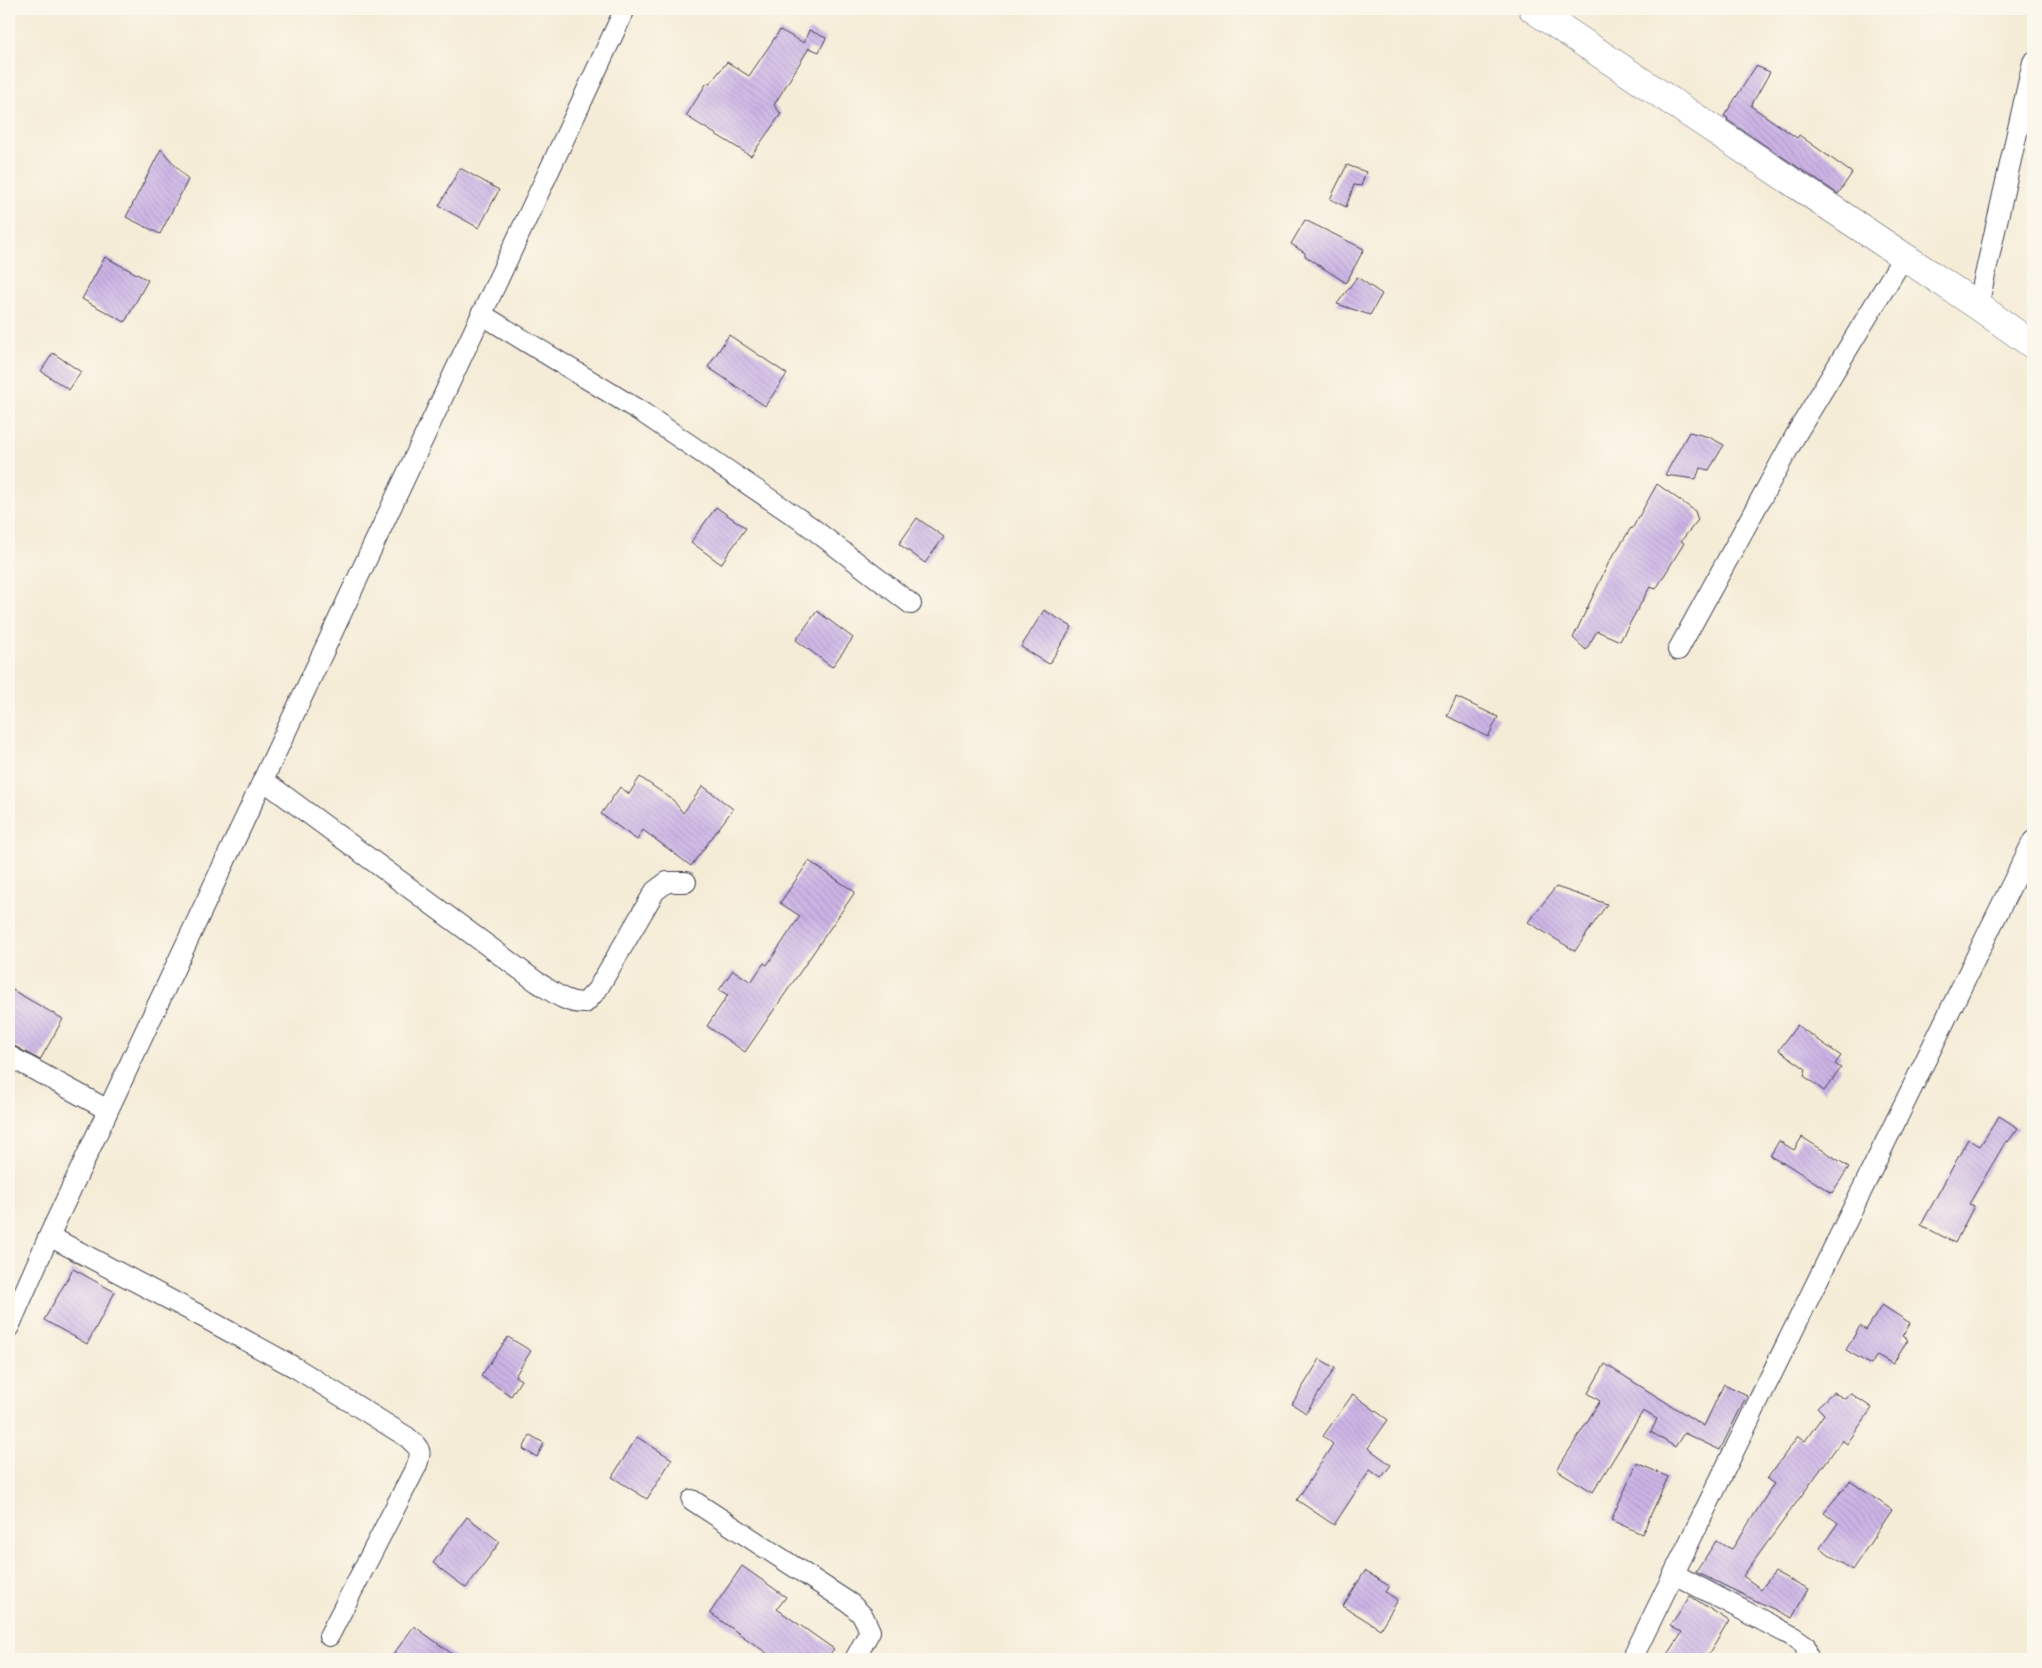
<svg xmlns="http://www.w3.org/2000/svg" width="2042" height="1668" font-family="Delius,sans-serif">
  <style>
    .building { fill: url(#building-back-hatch) }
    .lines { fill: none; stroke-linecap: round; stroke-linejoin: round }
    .street-casing { stroke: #424052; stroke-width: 22 }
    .secondary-casing { stroke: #424052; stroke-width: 29 }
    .street { stroke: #fff; stroke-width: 20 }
    .secondary { stroke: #fff; stroke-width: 28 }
  </style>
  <defs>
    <pattern id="building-back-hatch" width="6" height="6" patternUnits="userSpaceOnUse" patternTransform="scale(1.25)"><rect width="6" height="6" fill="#ccb4e6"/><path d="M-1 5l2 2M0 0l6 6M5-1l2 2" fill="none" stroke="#af9ac6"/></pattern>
  </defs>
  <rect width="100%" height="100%" fill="#fbf7ec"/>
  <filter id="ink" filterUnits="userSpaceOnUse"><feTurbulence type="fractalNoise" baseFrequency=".02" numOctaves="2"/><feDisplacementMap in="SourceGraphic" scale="10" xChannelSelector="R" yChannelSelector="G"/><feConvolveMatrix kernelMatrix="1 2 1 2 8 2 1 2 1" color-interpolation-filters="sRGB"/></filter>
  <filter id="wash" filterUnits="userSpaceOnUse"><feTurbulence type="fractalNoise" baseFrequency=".0096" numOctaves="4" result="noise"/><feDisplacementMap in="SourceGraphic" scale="20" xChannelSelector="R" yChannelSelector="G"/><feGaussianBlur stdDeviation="1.12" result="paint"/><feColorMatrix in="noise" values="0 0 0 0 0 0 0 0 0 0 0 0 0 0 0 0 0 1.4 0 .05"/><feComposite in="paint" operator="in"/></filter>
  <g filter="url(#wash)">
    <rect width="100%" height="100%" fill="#f5ecd7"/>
    <g id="blocks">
      <path class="building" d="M780,30L804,43L809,30L826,38L819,52L809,48L774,105L781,114L751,156L686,116L706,84L711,82L727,62L749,76Z
        M1756,66L1770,72L1751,106L1797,138L1799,135L1852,173L1838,194L1727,120L1728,118L1724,116Z
        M161,149L188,180L160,234L126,217Z
        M1347,165L1366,172L1361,186L1354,185L1346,207L1330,199Z
        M460,168L499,190L479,228L439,206Z
        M1305,220L1364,249L1346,283L1305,256V253L1291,244Z
        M105,257L148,280L125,322L82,299Z
        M1357,277L1382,294L1370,315L1337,304Z
        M729,335L787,374L765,406L708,367Z
        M53,353L81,372L69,390L41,371Z
        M1689,432L1709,437L1724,445L1709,470L1700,468L1696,479L1665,475Z
        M1657,484L1695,511L1698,520L1681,541L1684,543L1656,589L1650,587L1620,641L1597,631L1586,650L1573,638L1609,562L1631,528L1632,529Z
        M716,507L746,528L721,564L691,542Z
        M917,518L944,537L925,563L899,544Z
        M1044,610L1072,627L1049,664L1021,647Z
        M817,611L853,638L832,667L796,640Z
        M1456,697L1498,717L1488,737L1447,716Z
        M640,777L673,800L683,813L703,786L733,809L691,866L643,830L637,840L601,814L620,787L629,794Z
        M809,861L855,892L745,1052L707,1026L728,995L719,990L733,970L751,982L764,963L767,965L800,916L780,903Z
        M1556,887L1607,904L1575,951L1528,922Z
        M9,988L63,1019L40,1060L9,1043Z
        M1797,1025L1841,1056L1835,1064L1841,1068L1824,1091L1804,1076L1806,1069L1779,1050Z
        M1999,1116L2018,1128L2008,1142L2006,1141L1969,1204L1974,1206L1955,1243L1921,1225L1968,1139L1980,1146Z
        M1802,1137L1849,1167L1832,1193L1783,1162L1782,1163L1770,1156L1779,1141L1794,1150Z
        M73,1269L115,1292L87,1344L44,1320Z
        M1882,1305L1910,1323L1902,1336L1908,1340L1893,1364L1877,1355L1871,1365L1846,1350L1860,1326L1866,1330Z
        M508,1337L531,1351L515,1376L521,1380L511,1396L481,1376Z
        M1320,1359L1335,1368L1306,1413L1292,1404Z
        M1605,1364L1704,1426L1724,1384L1747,1395L1720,1450L1684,1433L1675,1447L1651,1432L1657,1419L1643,1411L1593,1492L1557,1470L1600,1401L1588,1393Z
        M1833,1392L1845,1399L1850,1393L1872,1408L1847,1444L1842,1440L1743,1576L1761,1589L1775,1572L1808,1589L1792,1618L1696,1572L1716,1541L1732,1549L1774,1484L1767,1479L1798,1436L1805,1441L1824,1414L1817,1407Z
        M1353,1394L1388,1420L1368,1448L1391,1465L1381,1478L1370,1470L1334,1525L1297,1500L1333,1444L1323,1436Z
        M530,1435L544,1443L537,1457L523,1449Z
        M637,1437L672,1459L647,1499L612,1477Z
        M1637,1463L1668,1477L1642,1534L1611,1520Z
        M1850,1481L1892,1510L1852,1570L1820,1548L1838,1523L1824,1512Z
        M467,1517L500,1542L466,1588L433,1563Z
        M742,1566L786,1597L777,1609L834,1649L826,1659H775L710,1613Z
        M1365,1571L1389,1586L1385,1592L1398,1600L1380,1629L1343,1606Z
        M1690,1596L1729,1621L1706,1659H1665L1682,1633L1670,1626Z
        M414,1626L459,1659H390Z"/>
    </g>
  </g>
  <g filter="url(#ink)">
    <use href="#blocks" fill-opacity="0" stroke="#424052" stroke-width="1"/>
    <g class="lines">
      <defs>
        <path id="street" d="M1978,306L2033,62
          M481,314L643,413L808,525L911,604
          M1678,650L1798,431L1904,256
          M263,780L537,982C552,991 566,1004 585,1003L597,990L655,891L667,882H686
          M9,1056L108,1110
          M49,1236L201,1316L296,1368L407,1437C420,1449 423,1450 416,1467L329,1636
          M9,1327L49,1236L625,9
          M692,1500L851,1604L863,1616L870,1631L855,1659
          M1674,1574L1792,1636L1805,1645L1808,1659
          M1632,1659L2033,841"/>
        <path id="secondary" d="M1533,9L1978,306L2033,345"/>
      </defs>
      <use href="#street" class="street-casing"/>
      <use href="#secondary" class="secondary-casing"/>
      <use href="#street" class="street"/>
      <use href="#secondary" class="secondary"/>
    </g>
  </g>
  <rect width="2042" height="1668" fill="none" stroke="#fbf7ec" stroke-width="30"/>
</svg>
